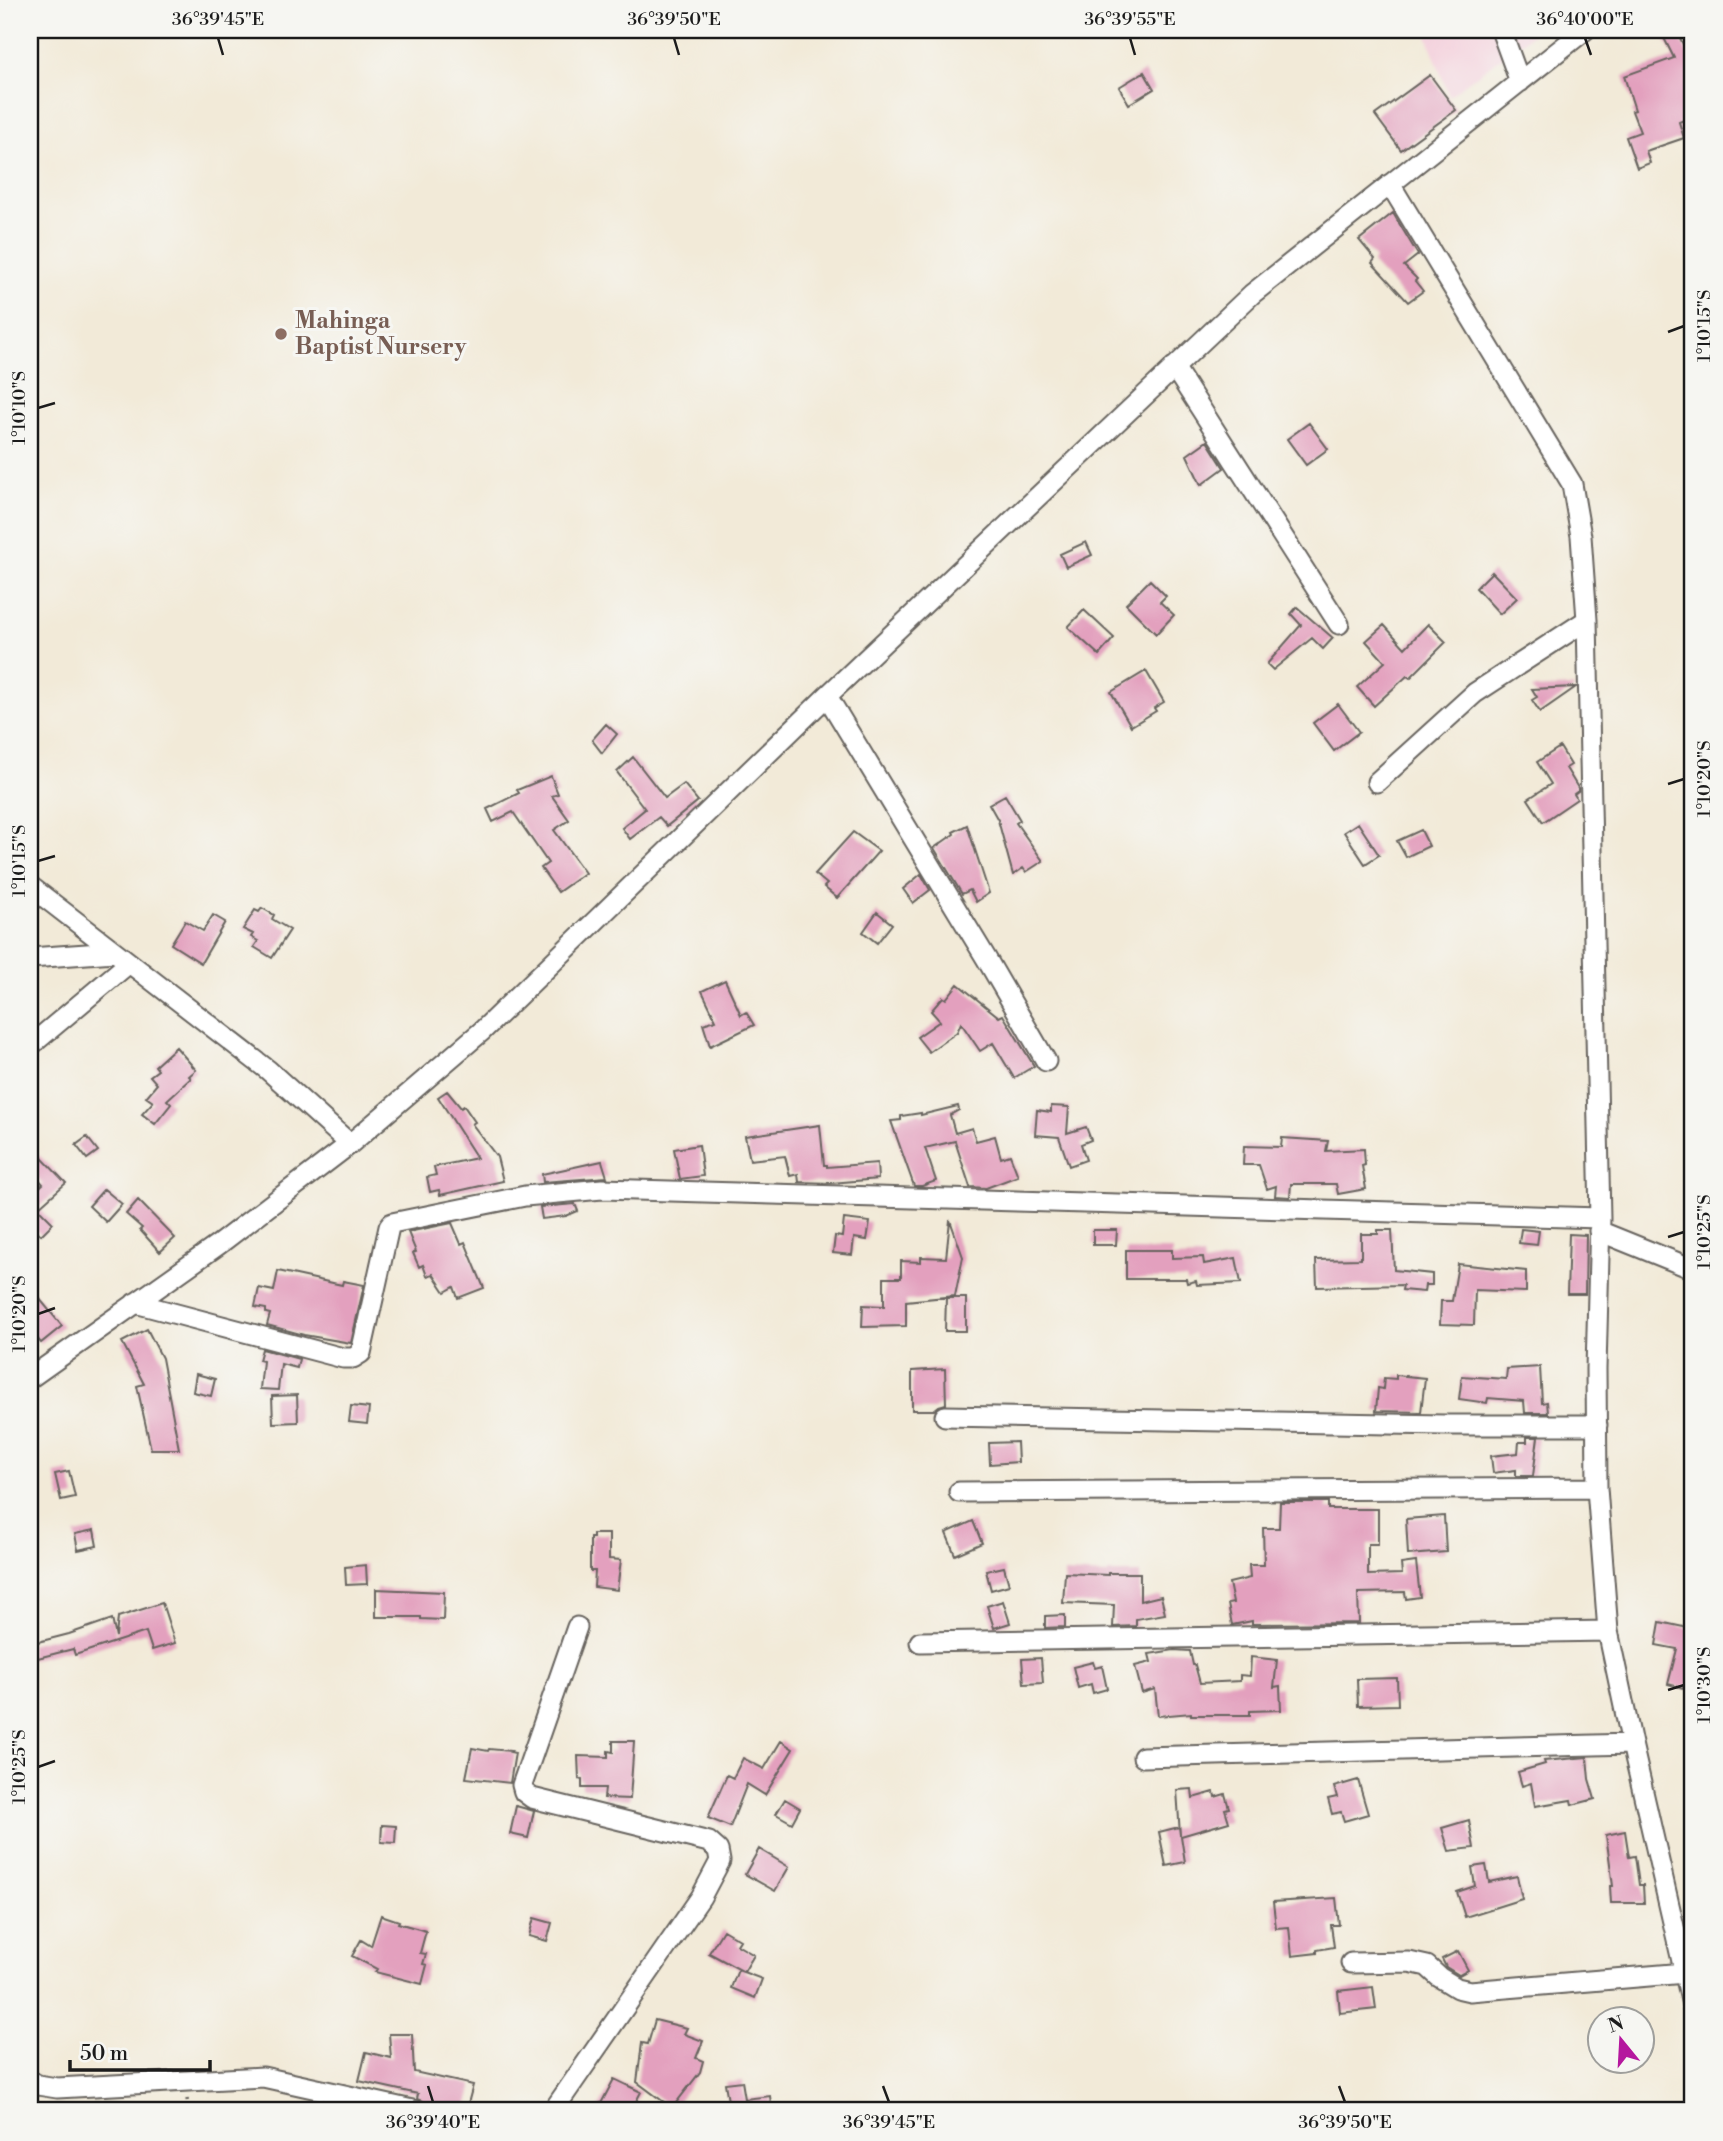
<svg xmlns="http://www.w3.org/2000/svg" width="1723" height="2141" font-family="'Libre Bodoni',serif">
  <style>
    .built { fill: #f4cfdc }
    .building { fill: #e3a0be }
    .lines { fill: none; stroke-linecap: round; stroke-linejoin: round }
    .minor-casing { stroke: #67645e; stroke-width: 23 }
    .path { stroke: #67645e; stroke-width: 3.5; stroke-dasharray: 2 5; stroke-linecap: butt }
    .minor { stroke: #fff; stroke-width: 19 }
    .ticks { fill: none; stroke: #1c1c1c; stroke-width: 2.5 }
    .education-dot { fill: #8d6e63; stroke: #f6f6f2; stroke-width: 2.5 }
    .labels { text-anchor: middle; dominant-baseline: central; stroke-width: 6; stroke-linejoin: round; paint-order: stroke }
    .education-label { font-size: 23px; font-weight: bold; fill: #785e54; stroke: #f6f6f2; text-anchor: start }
    .neatline { fill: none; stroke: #1c1c1c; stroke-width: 2.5 }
    .ticks-label { font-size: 18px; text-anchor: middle; fill: #1c1c1c }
  </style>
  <rect width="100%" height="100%" fill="#f6f6f2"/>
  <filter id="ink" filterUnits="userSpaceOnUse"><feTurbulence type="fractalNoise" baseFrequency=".0143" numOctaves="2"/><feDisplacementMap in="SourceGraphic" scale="14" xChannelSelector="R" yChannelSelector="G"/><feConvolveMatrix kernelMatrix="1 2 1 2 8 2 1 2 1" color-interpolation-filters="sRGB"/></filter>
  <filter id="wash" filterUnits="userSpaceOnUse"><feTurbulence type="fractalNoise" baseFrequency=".00686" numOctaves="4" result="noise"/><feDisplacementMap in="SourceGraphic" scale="28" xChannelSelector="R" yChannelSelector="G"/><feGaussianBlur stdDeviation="1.57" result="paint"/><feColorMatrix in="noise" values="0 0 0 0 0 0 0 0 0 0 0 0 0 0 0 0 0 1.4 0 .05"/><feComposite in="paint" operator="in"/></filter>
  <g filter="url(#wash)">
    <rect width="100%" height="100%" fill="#f2ead8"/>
    <path class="built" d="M1425,30H1538L1449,96Z"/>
    <g id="blocks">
      <path class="building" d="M1660,30H1676L1693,64V82L1688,85L1693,98V116L1679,122L1684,138L1646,151L1650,163L1637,168L1626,137L1640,132L1632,111L1635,110L1624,76L1674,58Z
        M1144,72L1154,89L1129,104L1119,87Z
        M1430,75L1456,110L1401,150L1375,115Z
        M1393,213L1418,255L1404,266L1417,279L1415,281L1423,291L1408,302L1372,263L1375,259L1359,240Z
        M1309,423L1328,449L1306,465L1287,439Z
        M1207,441L1224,468L1201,485L1187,455Z
        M1086,542L1092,555L1066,567L1060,554Z
        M1492,572L1517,598L1500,614L1476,588Z
        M1150,580L1166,596L1160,602L1174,615L1156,634L1126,604Z
        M1297,607L1333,638L1323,649L1312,638L1273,670L1267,664L1301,625L1291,614Z
        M1084,610L1114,638L1099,655L1068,627Z
        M1428,624L1446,642L1410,678L1407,676L1374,706L1357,687L1385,662L1366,641L1384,625L1405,648Z
        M1146,671L1164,702L1154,708L1156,711L1131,726L1111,692Z
        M1576,687L1540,712L1532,700L1537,697L1532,689Z
        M1338,704L1359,732L1334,751L1313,723Z
        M606,724L617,734L602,753L592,740Z
        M1560,747L1571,765L1566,768L1578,788V791L1574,794L1577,799L1543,822L1528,799L1551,784L1537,762Z
        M633,757L665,798L684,784L698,801L667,826L659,817L630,839L622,828L645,809L617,772Z
        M551,776L558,794L552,796L569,820L554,830L585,873L558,892L541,868L548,863L513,812L493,822L487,809L519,793L517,790Z
        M1005,795L1020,820L1016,823L1043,861L1026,872L1023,868L1013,875L998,820L989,804Z
        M1358,823L1379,855L1365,864L1344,832Z
        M967,825L989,893L976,902L970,890L962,894L934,848L954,834L953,832Z
        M1421,830L1429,846L1406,857L1397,841Z
        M853,832L879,851L837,898L824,887L827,884L815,874Z
        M921,874L930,890L913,903L903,889Z
        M262,908L274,915L272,919L290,930L272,958L254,947L258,941L251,937L253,934L243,929L255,910L259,912Z
        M877,912L892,924L877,943L863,932Z
        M213,915L225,922L201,963L171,944L185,921L203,931Z
        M725,980L741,1015L746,1012L754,1025L710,1046L703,1024L716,1020L702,991Z
        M958,984L999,1017L1003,1015L1034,1066L1014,1078L993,1043L980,1051L961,1023L957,1032L929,1052L917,1037L940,1021L931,1011L943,997L946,999Z
        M176,1047L196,1070L189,1076L191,1078L167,1100L171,1104L155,1124L142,1114L153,1102L146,1097L157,1084L150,1076L158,1070L155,1066Z
        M447,1091L461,1108L464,1106L475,1122L472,1124L497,1157L503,1181L440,1195L439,1190L430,1192L427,1177L436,1175L434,1167L477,1158L438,1097Z
        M958,1106L959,1110L950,1115L955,1133L972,1128L976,1141L995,1136L1001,1158L1010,1155L1018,1176L986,1188L970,1187L955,1141L925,1148L936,1181L922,1186H914L891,1121L901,1120V1116L921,1113V1115Z
        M1051,1106L1069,1107L1067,1133L1086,1127L1091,1140L1081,1144L1086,1160L1069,1166L1059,1137L1035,1135L1037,1110L1051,1112Z
        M820,1125L824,1165H827V1167L877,1163L878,1179L831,1183L799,1182L798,1174L790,1176L785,1156L750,1160L745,1136Z
        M87,1137L98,1151L87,1159L76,1145Z
        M1282,1138L1328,1141L1326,1151L1364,1149L1365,1165L1362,1166L1366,1189L1338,1194L1336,1184H1291L1290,1197L1275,1196L1276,1186L1267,1189L1259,1165H1243L1244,1146L1281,1147Z
        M699,1145L703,1176L680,1179L674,1149Z
        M30,1150L42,1158L66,1183L38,1208L53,1223L41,1235L30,1224V1196L43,1184L30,1169Z
        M602,1161L607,1177L543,1182L542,1174Z
        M104,1189L122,1204L106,1222L89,1206Z
        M138,1200L175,1238L160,1252L140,1230L142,1228L126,1214Z
        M575,1204L578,1211L566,1216L542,1219L540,1207Z
        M844,1219L870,1222L867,1240L854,1238L852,1255L833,1253L835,1236L842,1237Z
        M950,1220L963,1257L955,1296L906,1301V1326L862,1327L863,1305L884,1306V1278H901V1261L921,1262V1257L946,1258Z
        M452,1223L461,1244L465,1242L484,1288L458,1298L454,1287L445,1292L433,1274L427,1276L423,1265L419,1267L413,1253L416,1252L408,1232Z
        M1521,1229L1539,1231L1537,1245L1519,1243Z
        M1093,1230H1117L1116,1245H1093Z
        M1378,1230H1392L1394,1270L1432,1274V1285H1425L1424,1292L1402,1290L1403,1285L1317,1287L1316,1260L1361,1259V1234H1378Z
        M1569,1234L1586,1235L1585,1294H1567Z
        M1126,1250H1172V1258L1203,1257L1204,1264L1236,1258L1241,1283L1197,1285L1196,1281L1187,1283L1186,1279H1126Z
        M1458,1264L1526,1271V1292L1475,1290L1474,1325L1440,1324L1441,1301H1452Z
        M278,1271L342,1285L343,1281L364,1285L351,1343L304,1335L267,1325L270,1314L266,1313V1309L255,1307L259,1288L274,1291Z
        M30,1287L62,1326L41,1343L30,1330Z
        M946,1298H966V1331H945Z
        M147,1329L162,1358L179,1449H151L137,1386L144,1384L122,1342Z
        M262,1349L299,1359L297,1368L281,1364L278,1390L260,1389L263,1361L259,1360Z
        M1540,1367L1542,1403L1547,1402L1548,1413H1525L1524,1401L1488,1398L1487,1403L1459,1399L1462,1376L1506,1379L1507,1369Z
        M945,1369L946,1404L939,1406L934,1410H912V1371Z
        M196,1374L215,1379L211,1396L193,1392Z
        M1396,1375L1425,1378L1421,1412L1376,1411L1378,1388L1383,1389L1384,1378L1396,1379Z
        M297,1395L298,1422L273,1423L272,1396Z
        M351,1406L369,1408L367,1424L349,1422Z
        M1527,1437H1538L1533,1476H1516V1470L1493,1473L1491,1456L1518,1453L1519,1442H1527Z
        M1017,1442L1018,1462L990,1464L989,1443Z
        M69,1471L75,1497L61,1500L55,1474Z
        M1280,1502H1328V1509H1378V1544H1368V1575L1402,1574L1401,1564L1416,1562L1420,1597L1406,1599L1405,1592L1358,1593L1359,1623L1252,1624V1621L1232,1625L1228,1604L1233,1603L1229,1583L1250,1578L1249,1565H1264L1263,1528H1279Z
        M1444,1516L1446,1552L1408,1555L1406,1519Z
        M973,1521L982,1543L955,1555L946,1533Z
        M94,1530L97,1546L78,1550L75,1534Z
        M593,1534H609V1559L621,1560L617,1590L594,1587L595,1571H590V1538H593Z
        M366,1565L367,1584L346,1585L345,1567Z
        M1004,1567L1009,1585L991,1590L986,1571Z
        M1065,1573L1108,1575V1573H1140V1601L1161,1596L1165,1614L1136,1619V1626L1113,1627L1114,1605L1063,1603Z
        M376,1589L444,1592L443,1620L421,1619V1617H376Z
        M1003,1601L1010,1623L994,1628L987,1606Z
        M162,1603L175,1643L152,1650L146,1632L75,1655L73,1649L30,1660V1644L69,1634L112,1619L116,1637L118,1617Z
        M1065,1615V1627L1045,1628V1616Z
        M1660,1622L1693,1629V1665L1687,1689L1668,1684L1677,1649L1656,1645Z
        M1174,1650L1190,1651L1193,1665H1195L1200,1683L1240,1681V1675L1250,1676L1251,1657L1277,1660L1274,1687L1280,1686L1281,1710L1250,1711V1715H1191V1713L1158,1716L1155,1689L1142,1693L1135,1666L1151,1662L1149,1654Z
        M1041,1658L1043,1683L1024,1684L1022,1659Z
        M1093,1662L1095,1668L1102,1666L1107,1689L1093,1693L1091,1684L1078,1688L1073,1667Z
        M1397,1678L1398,1705L1358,1706L1357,1679Z
        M613,1741H634L630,1799L604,1798L605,1788H582V1780L579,1779L578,1756L608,1757V1751L613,1752Z
        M781,1741L793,1749L765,1795L747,1784L730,1827L708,1818L727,1775L733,1778L743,1758L764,1769Z
        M472,1748L488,1751L489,1749L511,1751L510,1752L515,1753L510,1783L466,1778Z
        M1587,1757L1589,1779L1595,1799L1572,1805L1571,1800L1535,1806L1531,1783L1522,1786L1518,1772L1545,1764L1544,1761Z
        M1358,1780L1368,1814L1344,1821L1341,1812L1332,1814L1328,1799L1337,1797L1334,1787Z
        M1192,1789L1193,1798L1214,1792L1215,1797L1225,1794L1229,1808L1225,1809L1229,1822L1181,1836L1185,1862L1166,1866L1159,1832L1179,1827L1180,1835L1177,1790Z
        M785,1799L800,1808L792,1823L776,1814Z
        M516,1806L534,1811L528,1838L510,1834Z
        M1469,1820L1474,1848L1449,1851L1442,1828Z
        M382,1825L396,1826L395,1843L381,1842Z
        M1625,1831L1629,1857L1635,1856L1639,1885H1643L1644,1903H1611L1610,1886H1613L1606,1835Z
        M759,1849L789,1867L775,1891L745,1874Z
        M1486,1865L1489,1882L1517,1876L1522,1899L1465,1917L1457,1892L1475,1886L1472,1867Z
        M1336,1898L1339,1925H1331L1334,1947L1317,1950V1953L1292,1956L1289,1927L1276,1928L1273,1902Z
        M381,1915L399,1921L398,1923L426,1931L420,1953L426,1954L423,1964L427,1965L422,1984L375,1972L377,1969L352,1956L361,1940L371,1946Z
        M534,1918L552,1923L547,1941L529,1936Z
        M723,1930L740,1940L737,1945L754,1955L744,1972L709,1953Z
        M1458,1951L1468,1970L1459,1975L1446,1967L1442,1959Z
        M738,1970L762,1979L755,1998L731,1988Z
        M1373,1987L1376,2009L1340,2013L1338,1991Z
        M655,2020L687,2028L684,2034L703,2041L696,2058L703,2061L700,2072L672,2108L637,2082L642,2043L648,2044Z
        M389,2034H412L414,2072L473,2085L466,2111H451L428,2106L425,2102L417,2099L418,2094L359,2081L366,2052L391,2058Z
        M614,2079L641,2092L631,2111H597Z
        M742,2081L745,2099L770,2096L772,2111H726L725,2101H728L725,2083Z"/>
    </g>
  </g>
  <g filter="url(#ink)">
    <use href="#blocks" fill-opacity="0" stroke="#67645e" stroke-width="2"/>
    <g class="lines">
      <defs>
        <path id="minor" d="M1501,30L1520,82
          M1390,184L1572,484L1581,536L1587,620L1600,1218L1596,1369L1597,1488L1608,1631L1632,1744L1693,2009
          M1174,367L1339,624
          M827,696L986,958L1046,1061
          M1377,782L1475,693L1587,620
          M30,886L268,1070L350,1144
          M30,958L115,952
          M30,1046L129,963
          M1599,1231L1693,1269
          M135,1303L343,1358H353L361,1353L389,1227L392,1223L525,1196L602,1189L1600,1218
          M30,1378L218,1245L350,1144L482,1031L827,696L1252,294L1585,30
          M945,1416L1445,1425H1597
          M959,1492L1597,1488
          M920,1642L1608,1631
          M1143,1757L1632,1744
          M1351,1963L1409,1962L1427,1966L1439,1977L1457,1988L1470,1991L1685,1973
          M30,2081L38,2085L57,2088L263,2077L417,2111
          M553,2111L701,1897L720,1861L718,1850L709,1842L532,1798L524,1792L522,1785L577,1627"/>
      </defs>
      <use href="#minor" class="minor-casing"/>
      <path class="path" d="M187,2099L189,2111"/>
      <use href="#minor" class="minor"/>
    </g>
  </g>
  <path class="ticks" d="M218,38L223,55M674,38L679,55M1130,38L1135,55M1585,38L1591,55M1668,332L1684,326M38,408L55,403M1668,784L1684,779M38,861L55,856M1668,1237L1684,1232M38,1314L55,1308M1668,1690L1684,1685M38,1767L55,1761M428,2086L433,2102M883,2086L889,2102M1339,2086L1345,2102"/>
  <circle class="education-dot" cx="281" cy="334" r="7"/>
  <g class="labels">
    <g class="education-label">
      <text x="295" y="321">Mahinga<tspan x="295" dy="26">Baptist Nursery</tspan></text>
    </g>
  </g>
  <rect width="1723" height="2141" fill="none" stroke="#f6f6f2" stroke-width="77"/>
  <g transform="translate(1621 2040) rotate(342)"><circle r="33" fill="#f6f6f2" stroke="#9f9f9c" stroke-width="2"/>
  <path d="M0-5L12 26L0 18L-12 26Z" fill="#b5179e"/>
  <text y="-10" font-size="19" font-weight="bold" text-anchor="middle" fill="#1c1c1c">N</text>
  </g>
  <path d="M70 2060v10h140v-10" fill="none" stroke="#1c1c1c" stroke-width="3.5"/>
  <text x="80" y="2060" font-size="21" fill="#1c1c1c" stroke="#f6f6f2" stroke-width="5" paint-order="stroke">50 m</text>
  <rect x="38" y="38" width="1646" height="2064" class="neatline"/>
  <g class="ticks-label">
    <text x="218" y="25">36°39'45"E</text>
    <text x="674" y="25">36°39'50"E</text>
    <text x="1130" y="25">36°39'55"E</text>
    <text x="1585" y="25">36°40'00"E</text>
    <text transform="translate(1704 326) rotate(-90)" y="6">1°10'15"S</text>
    <text transform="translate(19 408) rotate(-90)" y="6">1°10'10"S</text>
    <text transform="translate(1704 779) rotate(-90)" y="6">1°10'20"S</text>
    <text transform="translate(19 861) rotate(-90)" y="6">1°10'15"S</text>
    <text transform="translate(1704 1232) rotate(-90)" y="6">1°10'25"S</text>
    <text transform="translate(19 1314) rotate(-90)" y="6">1°10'20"S</text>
    <text transform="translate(1704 1685) rotate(-90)" y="6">1°10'30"S</text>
    <text transform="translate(19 1767) rotate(-90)" y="6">1°10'25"S</text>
    <text x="433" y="2128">36°39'40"E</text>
    <text x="889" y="2128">36°39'45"E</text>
    <text x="1345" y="2128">36°39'50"E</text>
  </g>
</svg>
